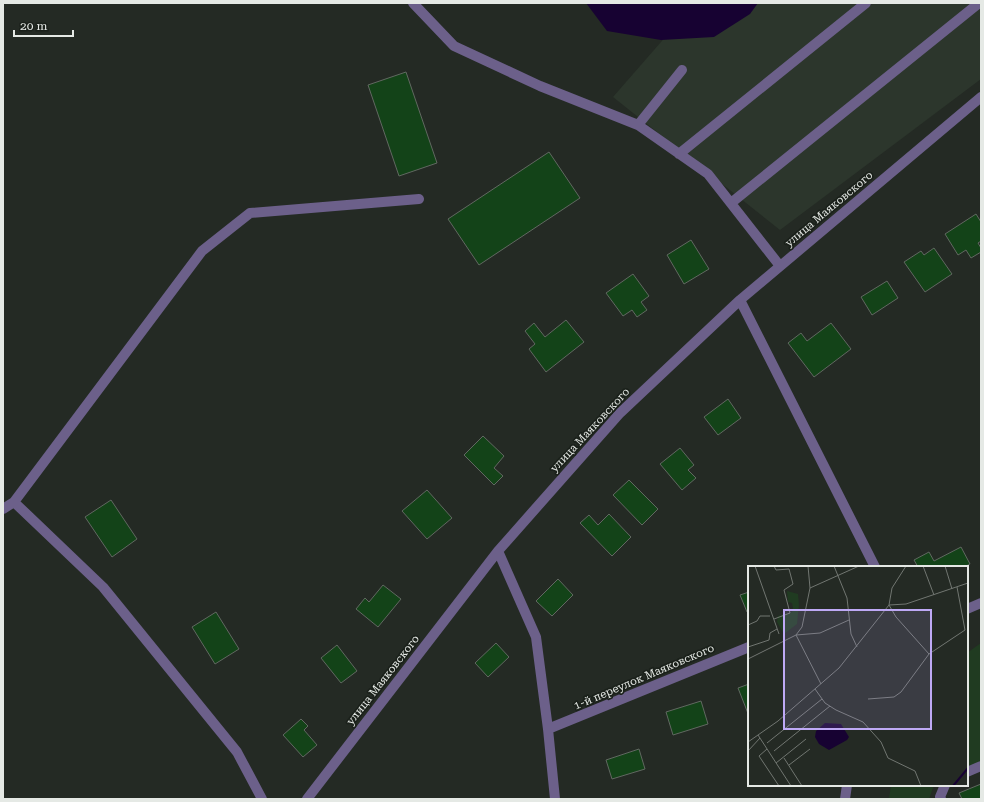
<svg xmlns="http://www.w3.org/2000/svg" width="984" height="802" font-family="'Roboto Serif',serif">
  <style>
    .built { fill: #2c362c }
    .green { fill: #203b21 }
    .water { fill: #170232 }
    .building { fill: #134318; stroke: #616861 }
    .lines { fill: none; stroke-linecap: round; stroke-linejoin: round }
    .minor { stroke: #6c608a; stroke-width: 10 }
    .labels { text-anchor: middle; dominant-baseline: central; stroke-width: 3.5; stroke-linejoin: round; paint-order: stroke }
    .street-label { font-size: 11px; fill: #e5e9e5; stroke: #1b211b }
    .inset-river { fill: none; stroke: #170232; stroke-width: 2 }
    .inset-road { fill: none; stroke: #717671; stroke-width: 1 }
    .view { fill: #bea9f5; fill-opacity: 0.15; stroke: #bea9f5; stroke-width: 2 }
    .inset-edge { fill: none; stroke: #e5e9e5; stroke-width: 2 }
  </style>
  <rect width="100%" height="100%" fill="#242a24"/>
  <path class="built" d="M695,3H981V79L780,230L613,97Z"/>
  <path class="green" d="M981,643V761L967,771V653Z
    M891,785H934L929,799H889Z"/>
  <path class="water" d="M586,3H758L750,14L714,37L661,40L607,31Z"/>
  <path class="building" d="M406,72L437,163L399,176L368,85Z
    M549,152L580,198L479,265L448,219Z
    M976,214L981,222V241L978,243L981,248V252L971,258L966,250L958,255L945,234Z
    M691,240L709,269L684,284L667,255Z
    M934,248L952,274L925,292L904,262L921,251L924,255Z
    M633,274L649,296L641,302L647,310L637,317L632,310L623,316L606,293Z
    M887,281L898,298L872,315L861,297Z
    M566,320L584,342L546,372L529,349L535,344L525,331L534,323L545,337Z
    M831,323L851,349L814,377L788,343L801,333L807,341Z
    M728,399L741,418L718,435L704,417Z
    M483,436L504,456L494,468L503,476L494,485L464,455Z
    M680,448L694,465L688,470L696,478L682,490L660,464Z
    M629,480L658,509L642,525L613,495Z
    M427,490L452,518L427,539L402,511Z
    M111,500L137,539L112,557L85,517Z
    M609,514L631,537L612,556L580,523L589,515L598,525Z
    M961,547L970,564L964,567H918L914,560L929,552L934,561Z
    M558,579L573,595L552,616L536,601Z
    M383,585L401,599L378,627L356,609L365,598L369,602Z
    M749,592V611L747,612L740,595Z
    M216,612L239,649L215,664L192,627Z
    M496,643L509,657L488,677L475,663Z
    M337,645L357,671L341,683L321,658Z
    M749,684V716L738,688Z
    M701,701L708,724L673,735L666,712Z
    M301,719L308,726L304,730L317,745L303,757L283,735Z
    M639,749L645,769L612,779L606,760Z
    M981,784V799H962L959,793Z"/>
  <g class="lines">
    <path class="minor" d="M413,3L454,46L540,86L638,125L708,174L780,266
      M638,125L682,70
      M679,154L866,3
      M731,203L979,3
      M740,300L875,567
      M14,502L202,251L250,213L419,199
      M3,509L14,502L103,587L237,752L262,799
      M498,551L536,637L548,729L555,799
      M967,609L981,603
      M548,729L749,647
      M967,772L981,766
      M307,799L498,551L620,413L740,300L981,97
      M845,799L847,785
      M941,799L940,797L945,785"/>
  </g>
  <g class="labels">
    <g class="street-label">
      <text transform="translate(829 209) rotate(-40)">улица Маяковского</text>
      <text transform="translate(590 430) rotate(-47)">улица Маяковского</text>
      <text transform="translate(644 677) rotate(-23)">1-й переулок Маяковского</text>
      <text transform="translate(383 680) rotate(-52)">улица Маяковского</text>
    </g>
  </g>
  <g transform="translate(748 566)">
    <rect width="220" height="220" fill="#242a24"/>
    <path d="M39,25L50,28L51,39L49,58L36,68L29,56L30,50L44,46L45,42L44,37L40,36Z" fill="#203b21"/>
    <path d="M77,157L93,158L101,171L99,174L81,184L71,178L67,171L68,165Z" fill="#170232"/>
    <path class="inset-river" d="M205,220L220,202"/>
    <path class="inset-road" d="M7,0L31,68M86,0L99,32L103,68L109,81M175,0L186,29M197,0L204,23M209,21L217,64L181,88L148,51L141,39L158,38L220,17M62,22L111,0M26,53L42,47L36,24L45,18L41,3L28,4L26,0M0,59L9,55L12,50H22M48,69L54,61L62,22L60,0M48,69L73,118M0,81L21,74L22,67L29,63M0,93L48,69L72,67L101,54M67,123L77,137L88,144L115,156L133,176L140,192L167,205L173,220M120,133L146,131L153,126L181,88M10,169L43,220M0,176L30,155L91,102L141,39L144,22L158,0M19,177L74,133M19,183L11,190L31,220M0,185L12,172M26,185L82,140M36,192L54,220M28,197L58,173M41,199L62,183"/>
    <path class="view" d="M36,44H183V163H36Z"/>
    <rect width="220" height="220" class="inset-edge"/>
  </g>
  <rect width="984" height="802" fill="none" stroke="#e5e9e5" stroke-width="8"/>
  <path d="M14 30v6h59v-6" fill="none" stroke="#e5e9e5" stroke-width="2"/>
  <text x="20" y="30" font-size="12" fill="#e5e9e5" stroke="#1b211b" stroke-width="3" paint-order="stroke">20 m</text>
</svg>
